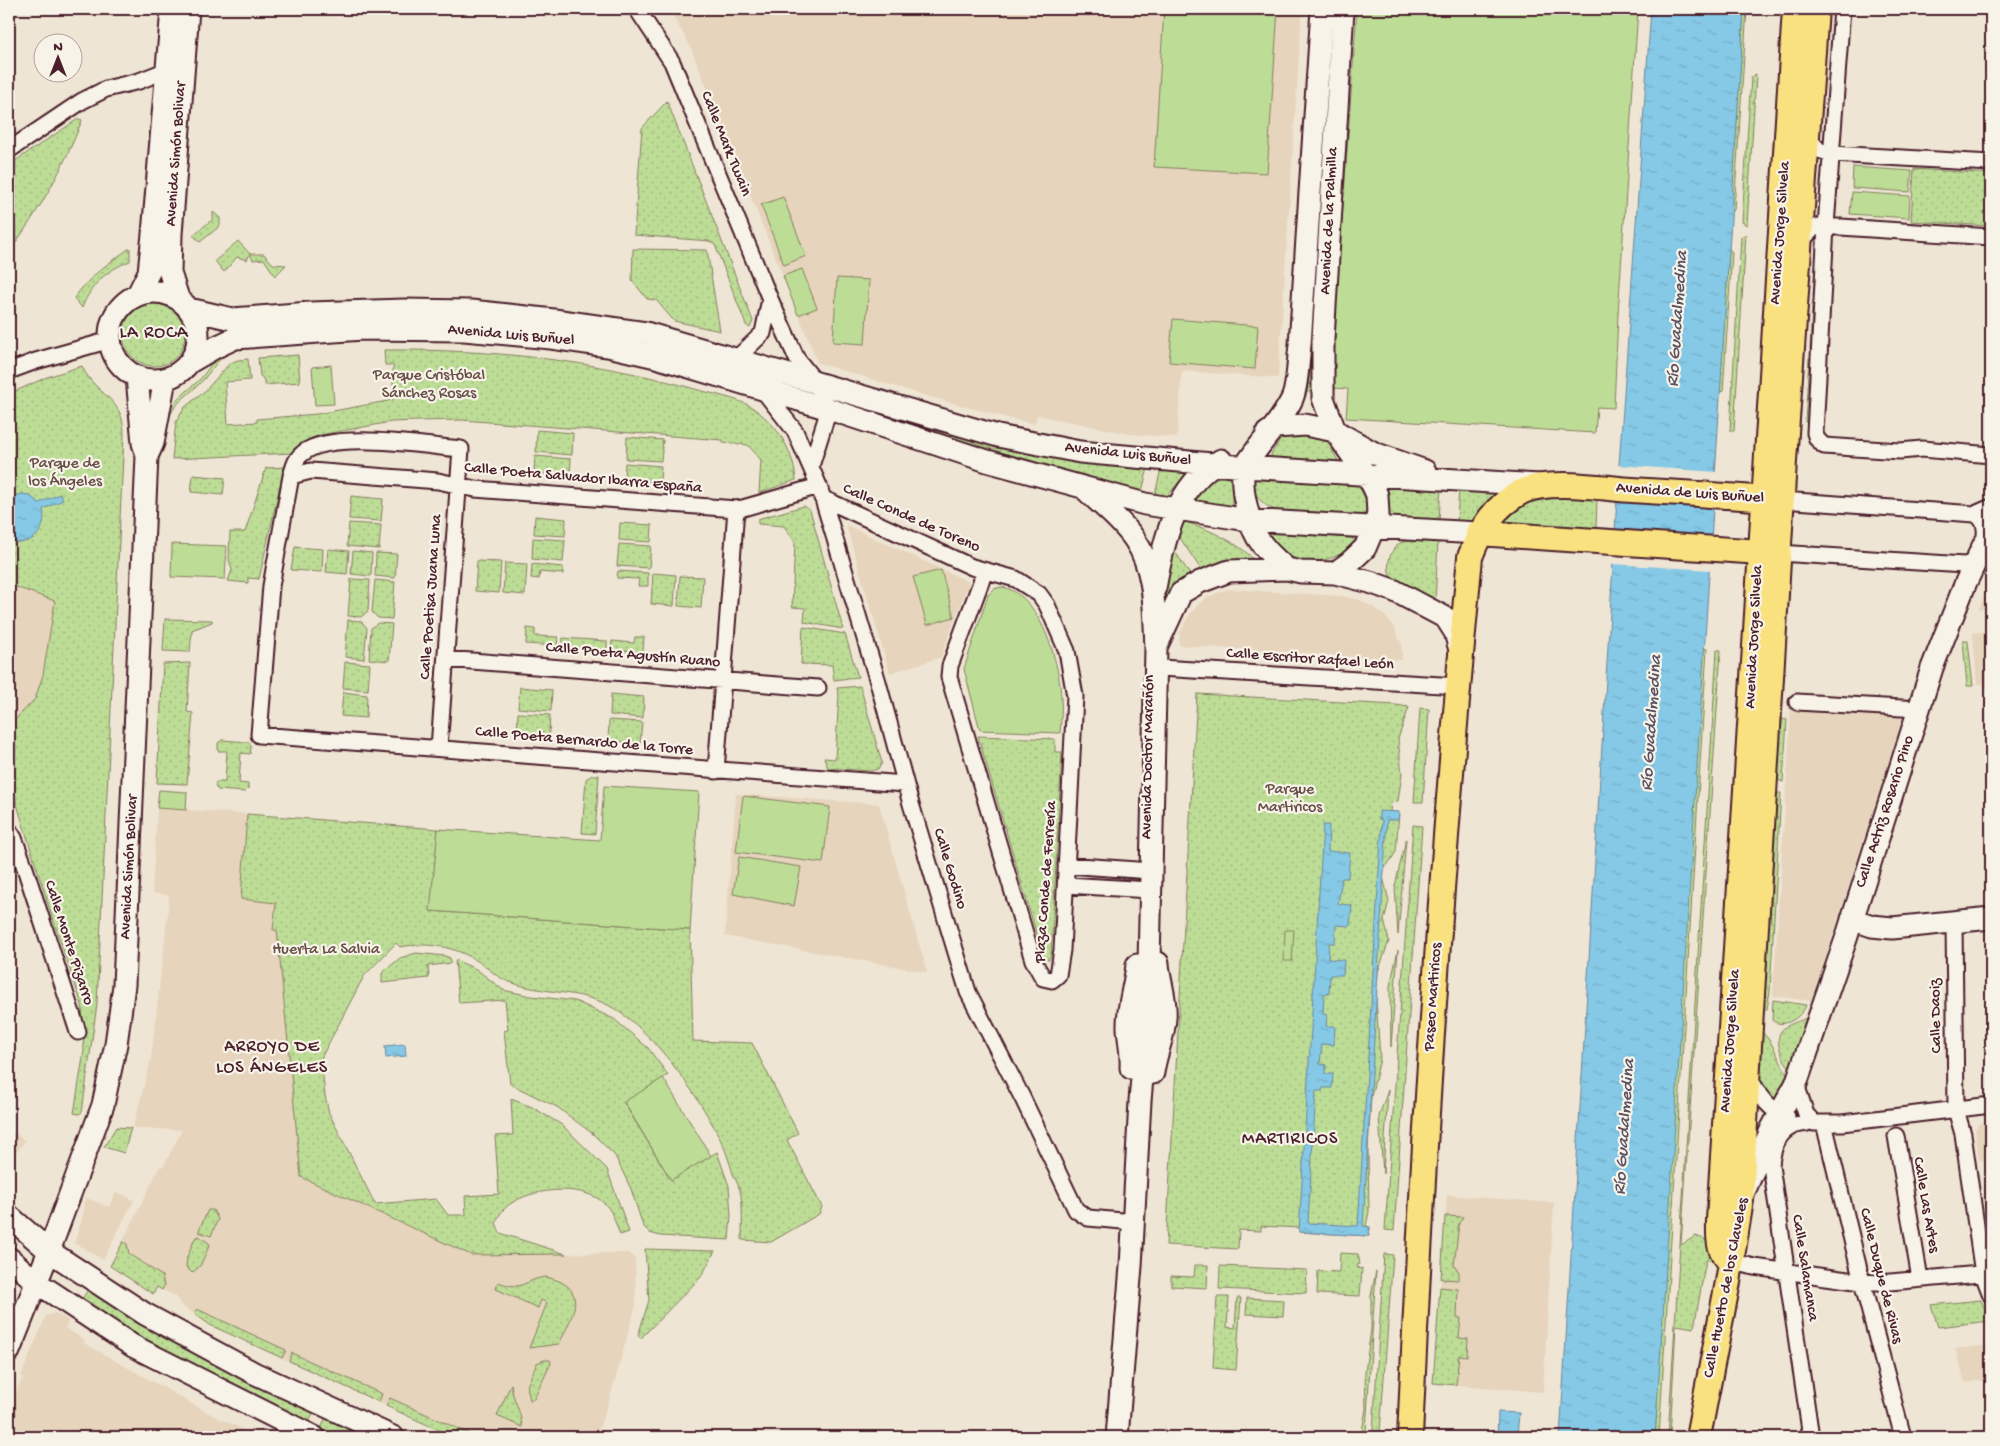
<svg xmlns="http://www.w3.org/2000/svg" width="2000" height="1446" font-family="'Gochi Hand',sans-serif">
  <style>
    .built { fill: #e6d4bc }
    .green { fill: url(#green-dots); stroke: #847e60 }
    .pitch { fill: #bddd96; stroke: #847e60 }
    .water { fill: url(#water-ripples); stroke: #6d859b }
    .pier { fill: #efe5d4 }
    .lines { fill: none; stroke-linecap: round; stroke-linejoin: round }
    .street-casing { stroke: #4a1f2b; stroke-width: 19 }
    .secondary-casing { stroke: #4a1f2b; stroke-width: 25 }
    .primary-casing { stroke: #4a1f2b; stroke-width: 28 }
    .street { stroke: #f7f3e8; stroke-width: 15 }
    .secondary { stroke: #f7f3e8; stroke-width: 21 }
    .primary { stroke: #fae180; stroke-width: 24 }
    .labels { text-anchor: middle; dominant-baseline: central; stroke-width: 4.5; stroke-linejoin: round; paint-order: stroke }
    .street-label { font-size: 16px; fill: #4a1f2b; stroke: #f7f3e8 }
    .park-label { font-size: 16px; fill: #674e46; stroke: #f7f3e8 }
    .water-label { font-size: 18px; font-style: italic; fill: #5c5263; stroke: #f7f3e8 }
    .neighbourhood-label { font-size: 18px; letter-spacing: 1px; fill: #4a1f2b; stroke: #f7f3e8 }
  </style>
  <defs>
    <pattern id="green-dots" width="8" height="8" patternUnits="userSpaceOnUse" patternTransform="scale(1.25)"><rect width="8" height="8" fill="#bddd96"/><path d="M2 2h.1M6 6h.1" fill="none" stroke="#a4bd81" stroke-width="1.8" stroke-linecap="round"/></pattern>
    <pattern id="water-ripples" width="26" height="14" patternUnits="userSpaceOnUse" patternTransform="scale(1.25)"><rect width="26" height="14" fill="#85c9e6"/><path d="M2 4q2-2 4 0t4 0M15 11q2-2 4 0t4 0" fill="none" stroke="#74acc5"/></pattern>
  </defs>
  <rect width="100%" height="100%" fill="#efe5d4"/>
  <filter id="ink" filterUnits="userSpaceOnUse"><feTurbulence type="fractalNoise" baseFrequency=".02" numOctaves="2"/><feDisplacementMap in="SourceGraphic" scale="10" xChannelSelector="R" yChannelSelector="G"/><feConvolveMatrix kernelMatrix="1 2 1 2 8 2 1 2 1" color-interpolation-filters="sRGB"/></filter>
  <g filter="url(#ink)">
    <path class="built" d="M669,9H1302L1278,378L1182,371L1177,438L1131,434L1037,415L1034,424L1004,417L930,397L818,363L690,46Z
      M846,525L969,582L941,657L890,673Z
      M9,582L16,587L55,601L43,675L35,699L9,726Z
      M1988,584L1991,585V689L1985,690L1984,684H1977L1973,633L1991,631L1989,609H1979Z
      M1227,589L1341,596L1360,600L1381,612L1394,627L1402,645V660L1179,645L1180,633L1188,617L1197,606L1206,598Z
      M1791,710L1903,717L1812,1001L1773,996Z
      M736,794L879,804L927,972L725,936Z
      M157,808L247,814L241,899L276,902L273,930H277L301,1177L471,1255L618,1253H629L635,1259L636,1305L609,1401L596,1437H454L210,1325L180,1304L176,1296L162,1290L116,1255L160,1166L163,1167L182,1130L133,1128L151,1059L168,912L169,895L152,893Z
      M1991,1122V1194L1988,1159L1979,1160L1975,1129L1980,1123Z
      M12,1130L25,1141L9,1161V1133Z
      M116,1192L134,1200L103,1260L77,1244H74L83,1216L86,1198L109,1207Z
      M1447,1195L1554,1203L1543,1392L1434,1383Z
      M56,1313L69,1321L65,1328L85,1340L84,1343L214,1416L260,1437H9L14,1396L23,1377L21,1376L46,1316Z
      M1991,1345V1379L1965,1383L1955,1349Z"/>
    <path class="green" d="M1744,9H1747L1734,210L1731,211Z
      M1327,51H1333L1313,392H1303Z
      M1756,74L1747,225L1742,222L1751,77Z
      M667,101L753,321L750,328L746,325L715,245L709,241L634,235L642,128Z
      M78,119L82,120C64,168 39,211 9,252V207L11,204L9,199V165Z
      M1914,169L1991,174V226L1911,221Z
      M213,212L220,218V226L200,242L193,235L213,219Z
      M1746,234L1734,431H1730L1741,237Z
      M238,241L250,254H264L273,264L286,265L275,276L264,259L253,260L250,254L247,260L237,257L224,272L215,261Z
      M1817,245H1821L1810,422H1805L1809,358H1812L1813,350H1810L1812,305L1816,306V297L1813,296Z
      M130,248V261C107,270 91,284 82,308L74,298C91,275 107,264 130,248Z
      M633,249L707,250L720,331L674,321L656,300L647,299L632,280Z
      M1729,249L1732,252L1723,392L1720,391Z
      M123 335a31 31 0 1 1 62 0a31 31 0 1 1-62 0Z
      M308,342V345C289,346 251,345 235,351C219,356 214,367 204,379C185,400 166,404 166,438L163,437C170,402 173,404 198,381C206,374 210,363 218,357C239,340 281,343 308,342Z
      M384,350C490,349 594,360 695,389C709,393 739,399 750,406C776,423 793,448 796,480L759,493L761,460L748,445L723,443V440L462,420L418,421L391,422L320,435L309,439L292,453L172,459L176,422L185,407L205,391L230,363L238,360L248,359L250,380L225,382L228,424L257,422V419L317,414L393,400V365H385Z
      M298,355L300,382L265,385L263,378L260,376L258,358Z
      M82,366C95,396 124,396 124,435L97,1004L82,1112L79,1114L74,1113L84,1051L82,1005L52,917L9,779V726L35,699L43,675L55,601L16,587L9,582V394L47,377Z
      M858,405L1148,468L1142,491L1071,473L857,409Z
      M537,430L573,433L572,455L536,452Z
      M1285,433L1324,435L1338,461L1336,462L1272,458L1271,454Z
      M627,437L663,440L661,461L626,459Z
      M535,456L571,459L570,476L534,473Z
      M625,463L661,466L660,482L624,480Z
      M284,467L259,579L248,578V583L228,581L232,570L229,560L230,532H245L266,468Z
      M1161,469L1187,471V473L1167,496L1155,494Z
      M1232,473V505L1229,506L1193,501L1207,476Z
      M193,475L225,478L223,495L191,492Z
      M1255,477L1353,482C1363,490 1368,499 1366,512L1362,515L1275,510C1261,504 1250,493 1255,477Z
      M1387,485L1441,486L1439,520L1391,517L1389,514Z
      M1459,488L1501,490L1476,519L1470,521H1457Z
      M351,496L383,499L381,521L349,519Z
      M1564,497H1597L1596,530L1504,523L1503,521C1514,501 1543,500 1564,497Z
      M804,506L810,510L843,629L804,622L805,608L792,607L795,542L784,526L758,524V519L761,518Z
      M535,516L566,519L565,536L534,534Z
      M1180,521C1201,525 1240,543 1254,560L1202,571L1174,529Z
      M349,523L381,525L379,549L347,546Z
      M620,523L652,525L651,542L619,540Z
      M1270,532L1351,538L1354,539L1355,544C1336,562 1302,568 1281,551C1275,546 1271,540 1267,536Z
      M533,538L565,540L563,562L532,559Z
      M1414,540L1438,541L1435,603C1427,599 1398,586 1393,580C1384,569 1389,548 1402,542C1406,541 1411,541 1414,540Z
      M619,544L651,546L649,568L617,566Z
      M1170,544L1191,576L1166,601L1163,602L1162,576Z
      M295,547L323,549L322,572L291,570Z
      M328,549L349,551L347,574L326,572Z
      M353,551L372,553L371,576L351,574Z
      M376,553L397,554L395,578L375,576Z
      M477,561L501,562L499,593L475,591Z
      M505,563L527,564L525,595L503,593Z
      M532,564L563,567V574L540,572L539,579L531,578Z
      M618,571L648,573V586H638L639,579L617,578Z
      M653,573L676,575L674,606L651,604Z
      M680,576L703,577L701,608L678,606Z
      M351,579L370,580L368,611L361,617L348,616Z
      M375,580L395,582L392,619L378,618L372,612Z
      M165,619L212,620V622L192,630L190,652L163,651Z
      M348,620L361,621L367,628L364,659L345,657Z
      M378,623L392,624L389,661L369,659L371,628Z
      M803,627L845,634L858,677L834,680L832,665L801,664Z
      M527,628L535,629V636L558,637L557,646L526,644Z
      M635,637H644L643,652L611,650L612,641L634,643Z
      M563,638L607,641V650L562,647Z
      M1963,641H1968L1973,686H1967Z
      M1703,648L1707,649L1659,1437H1655Z
      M1717,650H1721L1681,1245L1696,1236L1709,1241L1717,1261L1706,1260L1694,1328L1676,1325L1670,1437H1668Z
      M345,662L370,664L368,690L343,688Z
      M190,663L187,712L193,713L187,784L157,783L163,664Z
      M860,686L882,763L878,769L871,771L828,768L824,758L835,759L839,695L837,688Z
      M520,687L552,690L551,711L518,708Z
      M343,692L367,695L366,718L341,716Z
      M611,694L644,697L643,718L610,715Z
      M1197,694L1396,705L1409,707L1398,739L1402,774L1398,801L1391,802L1390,812H1399L1396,852L1384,870L1383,877L1389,901L1384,920L1389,941L1378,972L1376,997L1380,1059L1371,1097L1368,1151L1369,1212L1366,1226L1370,1227L1369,1236L1299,1232V1228L1261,1226V1231L1239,1230L1238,1249L1166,1245Z
      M1420,708L1429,709L1423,802H1414Z
      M518,713L550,715L549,736L517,733Z
      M1782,719L1787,720L1783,782L1775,779L1778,736Z
      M609,720L642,722L640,743L608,741Z
      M978,736L1055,739V752H1062L1051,955L1049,960L1045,959L1043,956Z
      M222,740L249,742L251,746L250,754L241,753L239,783L248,784V789L245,792L218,790L215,787L216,782H225L227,751H218V743Z
      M592,775H599L595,834L582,833L586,779Z
      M1777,793H1781L1770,991L1767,1009L1761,1015L1774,795Z
      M247,814L438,829L431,911L690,930L693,1041L752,1043L798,1133L787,1140L822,1207L819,1214L771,1242L742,1240C742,1226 743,1209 741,1195C740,1188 736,1180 733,1174C730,1164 727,1154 723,1145C702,1099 647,1019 599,1001C569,990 537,993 507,981C497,977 488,968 479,962C455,946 427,942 400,947L396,943L364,976L321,1058L325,1096L329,1113L375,1204L436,1199L448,1215H466L465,1196L499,1194L495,1136L513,1135L511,1099L532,1107L562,1125L607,1169L629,1232L620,1235C616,1225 613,1212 605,1204C583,1182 525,1188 504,1209C500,1212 498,1219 496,1223L500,1233L566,1254L471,1255L301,1177L277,930H273L276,903L241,899Z
      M1413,825L1422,826L1394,1231L1385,1230Z
      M1406,839L1398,935L1395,886Z
      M1398,950L1391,1047L1390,986Z
      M416,953L445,956L450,958L451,963L428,966L429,978L382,983V973L400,958Z
      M455,960L476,969L503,990L531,996L575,1001L614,1019L648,1048L668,1075L624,1103L671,1180L717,1152L729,1186L731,1216L729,1240L660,1236L650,1233L643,1226L631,1189L615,1156L593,1134L557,1107L510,1084L504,1031L508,1030L505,1000L459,1003Z
      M1773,1000L1806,1005C1802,1017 1783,1030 1772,1020Z
      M1806,1018L1790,1068C1784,1061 1781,1054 1779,1046C1775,1026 1791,1025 1806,1018Z
      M1761,1031C1775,1044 1777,1058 1787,1073L1777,1101C1752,1087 1759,1054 1761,1031Z
      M1388,1090L1383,1174L1379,1116Z
      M116,1127L131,1128L124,1153L104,1147Z
      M208,1210H213L218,1219L211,1236L199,1232V1230Z
      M1445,1216L1463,1217L1459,1223L1454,1266L1459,1272V1280L1441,1279Z
      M199,1236L210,1244L200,1266L192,1273L186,1267L187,1257L195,1238Z
      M123,1242L127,1244L129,1254L162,1276L164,1286L162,1290L157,1287L153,1294L110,1266Z
      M645,1249L715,1251L701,1277L641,1338L638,1336L649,1300Z
      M1340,1253L1358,1254L1360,1264L1357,1265L1359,1269L1362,1268L1360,1296L1317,1294L1318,1271L1339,1272Z
      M1384,1254L1393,1255L1380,1432L1373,1431Z
      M1195,1265H1208L1207,1288L1171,1286V1276L1194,1277Z
      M1220,1266L1307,1270L1306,1293L1219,1289Z
      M1376,1271L1366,1431H1362L1366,1409L1365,1372L1371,1329V1296Z
      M546,1277C591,1287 573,1315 559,1344L529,1348L547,1303L541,1300L538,1308L496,1289L498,1282C525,1292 522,1280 546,1277Z
      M1440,1287L1458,1289L1457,1318H1461L1459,1338L1468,1339L1467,1356L1459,1355L1456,1385L1433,1383Z
      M89,1288L315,1410L308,1424L149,1344L80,1302Z
      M1217,1297H1229L1227,1327L1235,1328L1237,1298H1241L1236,1370L1213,1368Z
      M1247,1298L1284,1300L1283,1316L1246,1314Z
      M1981,1300L1990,1321L1938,1327L1931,1305Z
      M197,1309L286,1350L282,1358L210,1325L195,1314Z
      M292,1353L382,1394L379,1402L289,1361Z
      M544,1360H550L551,1363L534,1399L530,1400L527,1386L537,1363Z
      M511,1384C512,1399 522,1412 522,1427L497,1416Z
      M390,1398L477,1437H454L386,1406Z
      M327,1414L377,1437H339L321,1429Z"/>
    <path class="pitch" d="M1164,9H1278L1267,173L1154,167Z
      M1357,9H1638L1618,314L1614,408L1597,407L1595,433L1346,418L1348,389L1333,388L1337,291Z
      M1853,167L1912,171L1910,192L1852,188Z
      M1852,192L1910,196L1909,218L1850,214Z
      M783,197L806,256L784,265L761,205Z
      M802,269L817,308L798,315L783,276Z
      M837,278L869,280L865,344L833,342Z
      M1173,319L1258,326L1255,369L1169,362Z
      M331,365L334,404L315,405L312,367Z
      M172,544L227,546L225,579L171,577Z
      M941,570L954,617L927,625L913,577Z
      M1001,587C1040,592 1060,664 1061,698C1062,709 1061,721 1060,733L980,730L964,669L988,595L994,589Z
      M604,786L699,792L690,930L430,911L438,829L600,840Z
      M159,790L187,792L186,810L157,808Z
      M743,796L830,807L823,863L736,852Z
      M739,857L801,867L794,906L733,894Z
      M1285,930H1294L1292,961H1284Z
      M663,1078L711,1156L671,1180L624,1102Z"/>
    <path class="water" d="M1651,9H1744L1664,1301L1655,1437H1560L1619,465Z
      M22,494L29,495L39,503L60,494L63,500L43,509C48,530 31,549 9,540V497Z
      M1379,811L1399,812L1398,820H1387L1363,1226L1370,1227L1369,1236L1299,1232L1323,825H1329L1328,851L1350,853L1348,878H1342L1338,904L1352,905L1350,926L1336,925L1335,943H1329L1328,959L1344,960L1343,975H1330L1329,994H1324L1323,1014L1327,1015L1326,1026H1335L1334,1045L1322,1044L1320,1064L1326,1065L1325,1074H1333L1332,1088H1323L1322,1091H1316L1308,1223L1358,1226L1382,820L1379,819Z
      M405,1044L406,1056L386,1058L385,1046Z
      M1498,1412L1519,1413L1517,1437H1497Z"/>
    <path class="pier" d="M1617,465L1717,472L1715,506L1615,498Z
      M1613,531L1713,536L1711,570L1611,564Z"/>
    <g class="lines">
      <defs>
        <path id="street" d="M637,9L672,62L770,299L797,359L816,383L829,409L811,466
          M1842,9L1826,226L1815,433L1817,439L1824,446L1900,451L1922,449L1991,455
          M1807,137L1819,150L1832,154L1991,163
          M9,150L82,101L106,89L139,81L167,70
          M1801,241L1815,227L1826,226L1991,237
          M736,359L763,333L770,299
          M9,371L36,361L110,340
          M762,389L795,431L819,486L878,682L911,804L968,992L1023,1099L1076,1210L1088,1218L1134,1222
          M291,476L311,471L438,481L475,489L736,509L743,508L819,486
          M822,498L972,567L1016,579L1039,594L1047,605L1067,651L1075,696L1062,950L1058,975L1052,980L1043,978L1033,960L949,677L950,666L985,571
          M1782,500L1975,514L1991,507
          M1975,514C1987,520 1986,532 1984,544
          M1779,553L1964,565L1976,562
          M446,659L818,688
          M1160,668L1458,686
          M1797,702L1919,709
          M439,748L461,449C424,446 332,430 303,453C295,459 294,467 291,476L271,586L259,735L905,784
          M716,771L736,509
          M9,830L14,838L24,865L78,1032
          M1066,865L1151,871
          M1066,885L1150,890
          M1954,922L1956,1110L1963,1134L1983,1274L1991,1295
          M1747,1075C1757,1090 1768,1111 1787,1117
          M1796,1084L1806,1114L1814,1123
          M1807,1123C1803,1124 1795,1124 1791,1127C1777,1134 1772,1151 1771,1166L1811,1437
          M1814,1123H1842L1991,1105
          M1824,1123L1862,1282L1903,1437
          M1896,1136L1920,1279
          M1731,1261L1754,1267L1862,1282L1879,1283L1991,1273"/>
        <path id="secondary" d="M110 336a44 44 0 1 1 88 0a44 44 0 1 1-88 0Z
          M138,294L149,272L153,234L172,9
          M178,298L170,273L171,234L188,9
          M189,309L232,319L310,313L404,310L471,311L554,320L646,333L998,436L1080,452L1245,467L1540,485
          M190,362L216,347L235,338L363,329L464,330L551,338L608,346L656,357L829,409L987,461L1145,504L1248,520L1478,533
          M1267,433L1276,427L1305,425L1335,431L1374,453L1425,471
          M148,454L153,443L165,379
          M1084,488C1101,505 1122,520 1135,540C1156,571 1154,612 1156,648L1148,1009L1140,1101L1131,1266L1117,1437
          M1287,569C1258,545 1251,533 1244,495C1243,486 1241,473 1246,465C1260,442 1280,424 1292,399C1298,386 1298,360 1300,345L1322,9
          M1335,573L1350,562L1365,548L1374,527L1378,514L1377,495L1372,484L1335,431L1323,398V339L1343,9
          M1155,588C1164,541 1175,485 1221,460
          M1157,645L1181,593L1200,582L1229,571L1287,569L1301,572L1335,573L1370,582L1395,591L1446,618L1455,632L1461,654
          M1852,919L1872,926L1892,928L1991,918
          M1131,1068C1132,1052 1129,1043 1128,1028C1127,1007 1135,986 1137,965
          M1153,1073C1155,1054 1164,1038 1165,1018C1167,999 1159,982 1158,963
          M1743,1194L1772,1128L1796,1084L1846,939L1932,668L1966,582L1984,544L1991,537
          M9,1216L49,1251L145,1314L254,1373L393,1437
          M9,1258L36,1282L133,1346L314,1437
          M9,1351L49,1251L103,1105L116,1044L124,985L147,456L143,443L137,377"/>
        <path id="primary" d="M1478,533L1776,553
          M1730,1261C1717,1251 1719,1235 1719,1220L1795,9
          M1410,1437C1423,1143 1442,850 1470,557C1481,528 1494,506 1523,491C1549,479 1603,488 1632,490C1682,493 1731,496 1780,500
          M1698,1437L1728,1282L1741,1200L1750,1027L1784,461L1816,9"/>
      </defs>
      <use href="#street" class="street-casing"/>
      <use href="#secondary" class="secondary-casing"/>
      <use href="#primary" class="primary-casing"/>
      <use href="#street" class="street"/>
      <use href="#secondary" class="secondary"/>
      <use href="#primary" class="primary"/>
    </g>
  </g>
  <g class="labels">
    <g class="street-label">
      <text transform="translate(725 144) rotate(68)">Calle Mark Twain</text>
      <text transform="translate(177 154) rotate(-86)">Avenida Simón Bolivar</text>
      <text transform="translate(1330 221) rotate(-87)">Avenida de la Palmilla</text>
      <text transform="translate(1781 233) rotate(-86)">Avenida Jorge Silvela</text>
      <text transform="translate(511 336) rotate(5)">Avenida Luis Buñuel</text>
      <text transform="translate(1128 455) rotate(6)">Avenida Luis Buñuel</text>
      <text transform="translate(583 479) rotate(5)">Calle Poeta Salvador Ibarra España</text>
      <text transform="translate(1690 494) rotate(4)">Avenida de Luis Buñuel</text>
      <text transform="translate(911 519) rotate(24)">Calle Conde de Toreno</text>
      <text transform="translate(432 597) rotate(-86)">Calle Poetisa Juana Luna</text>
      <text transform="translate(1755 637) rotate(-87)">Avenida Jorge Silvela</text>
      <text transform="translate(633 656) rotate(5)">Calle Poeta Agustín Ruano</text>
      <text transform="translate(1310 660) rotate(4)">Calle Escritor Rafael León</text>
      <text transform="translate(584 742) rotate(5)">Calle Poeta Bernardo de la Torre</text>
      <text transform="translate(1149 757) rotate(-89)">Avenida Doctor Marañón</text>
      <text transform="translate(1886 812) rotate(-72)">Calle Actriz Rosario Pino</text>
      <text transform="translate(130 867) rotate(-87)">Avenida Simón Bolivar</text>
      <text transform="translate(949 869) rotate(73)">Calle Godino</text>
      <text transform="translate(1047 882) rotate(-86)">Plaza Conde de Ferrería</text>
      <text transform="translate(68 943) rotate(72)">Calle Monte Pizarro</text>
      <text transform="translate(1434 997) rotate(-86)">Paseo Martiricos</text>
      <text transform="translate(1937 1016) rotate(-91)">Calle Daoiz</text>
      <text transform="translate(1731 1041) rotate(-86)">Avenida Jorge Silvela</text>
      <text transform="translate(1925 1205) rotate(80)">Calle Las Artes</text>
      <text transform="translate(1804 1268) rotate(81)">Calle Salamanca</text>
      <text transform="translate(1880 1276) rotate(76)">Calle Duque de Rivas</text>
      <text transform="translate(1727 1288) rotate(-79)">Calle Huerto de los Claveles</text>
    </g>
    <g class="park-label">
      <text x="429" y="376">Parque Cristóbal<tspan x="429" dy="18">Sánchez Rosas</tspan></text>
      <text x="65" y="464">Parque de<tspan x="65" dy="18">los Ángeles</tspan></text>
      <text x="1290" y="790">Parque<tspan x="1290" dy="18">Martiricos</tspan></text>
      <text x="326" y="950">Huerta La Salvia</text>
    </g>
    <g class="water-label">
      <text transform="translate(1678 319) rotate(-86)">Río Guadalmedina</text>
      <text transform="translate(1652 723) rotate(-86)">Río Guadalmedina</text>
      <text transform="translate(1625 1127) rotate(-86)">Río Guadalmedina</text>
    </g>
    <g class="neighbourhood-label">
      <text x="154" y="333">LA ROCA</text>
      <text x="272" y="1047">ARROYO DE<tspan x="272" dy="21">LOS ÁNGELES</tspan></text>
      <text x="1290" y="1139">MARTIRICOS</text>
    </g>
  </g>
  <rect width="2000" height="1446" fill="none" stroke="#f7f3e8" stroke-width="30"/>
  <rect x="15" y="15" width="1970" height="1416" fill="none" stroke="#4a1f2b" stroke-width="2" filter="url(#ink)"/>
  <g transform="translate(58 58)"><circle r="24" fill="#f7f3e8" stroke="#b29e9c"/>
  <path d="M0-4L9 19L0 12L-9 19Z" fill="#4a1f2b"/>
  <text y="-8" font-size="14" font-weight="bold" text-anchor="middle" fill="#4a1f2b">N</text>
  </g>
</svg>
